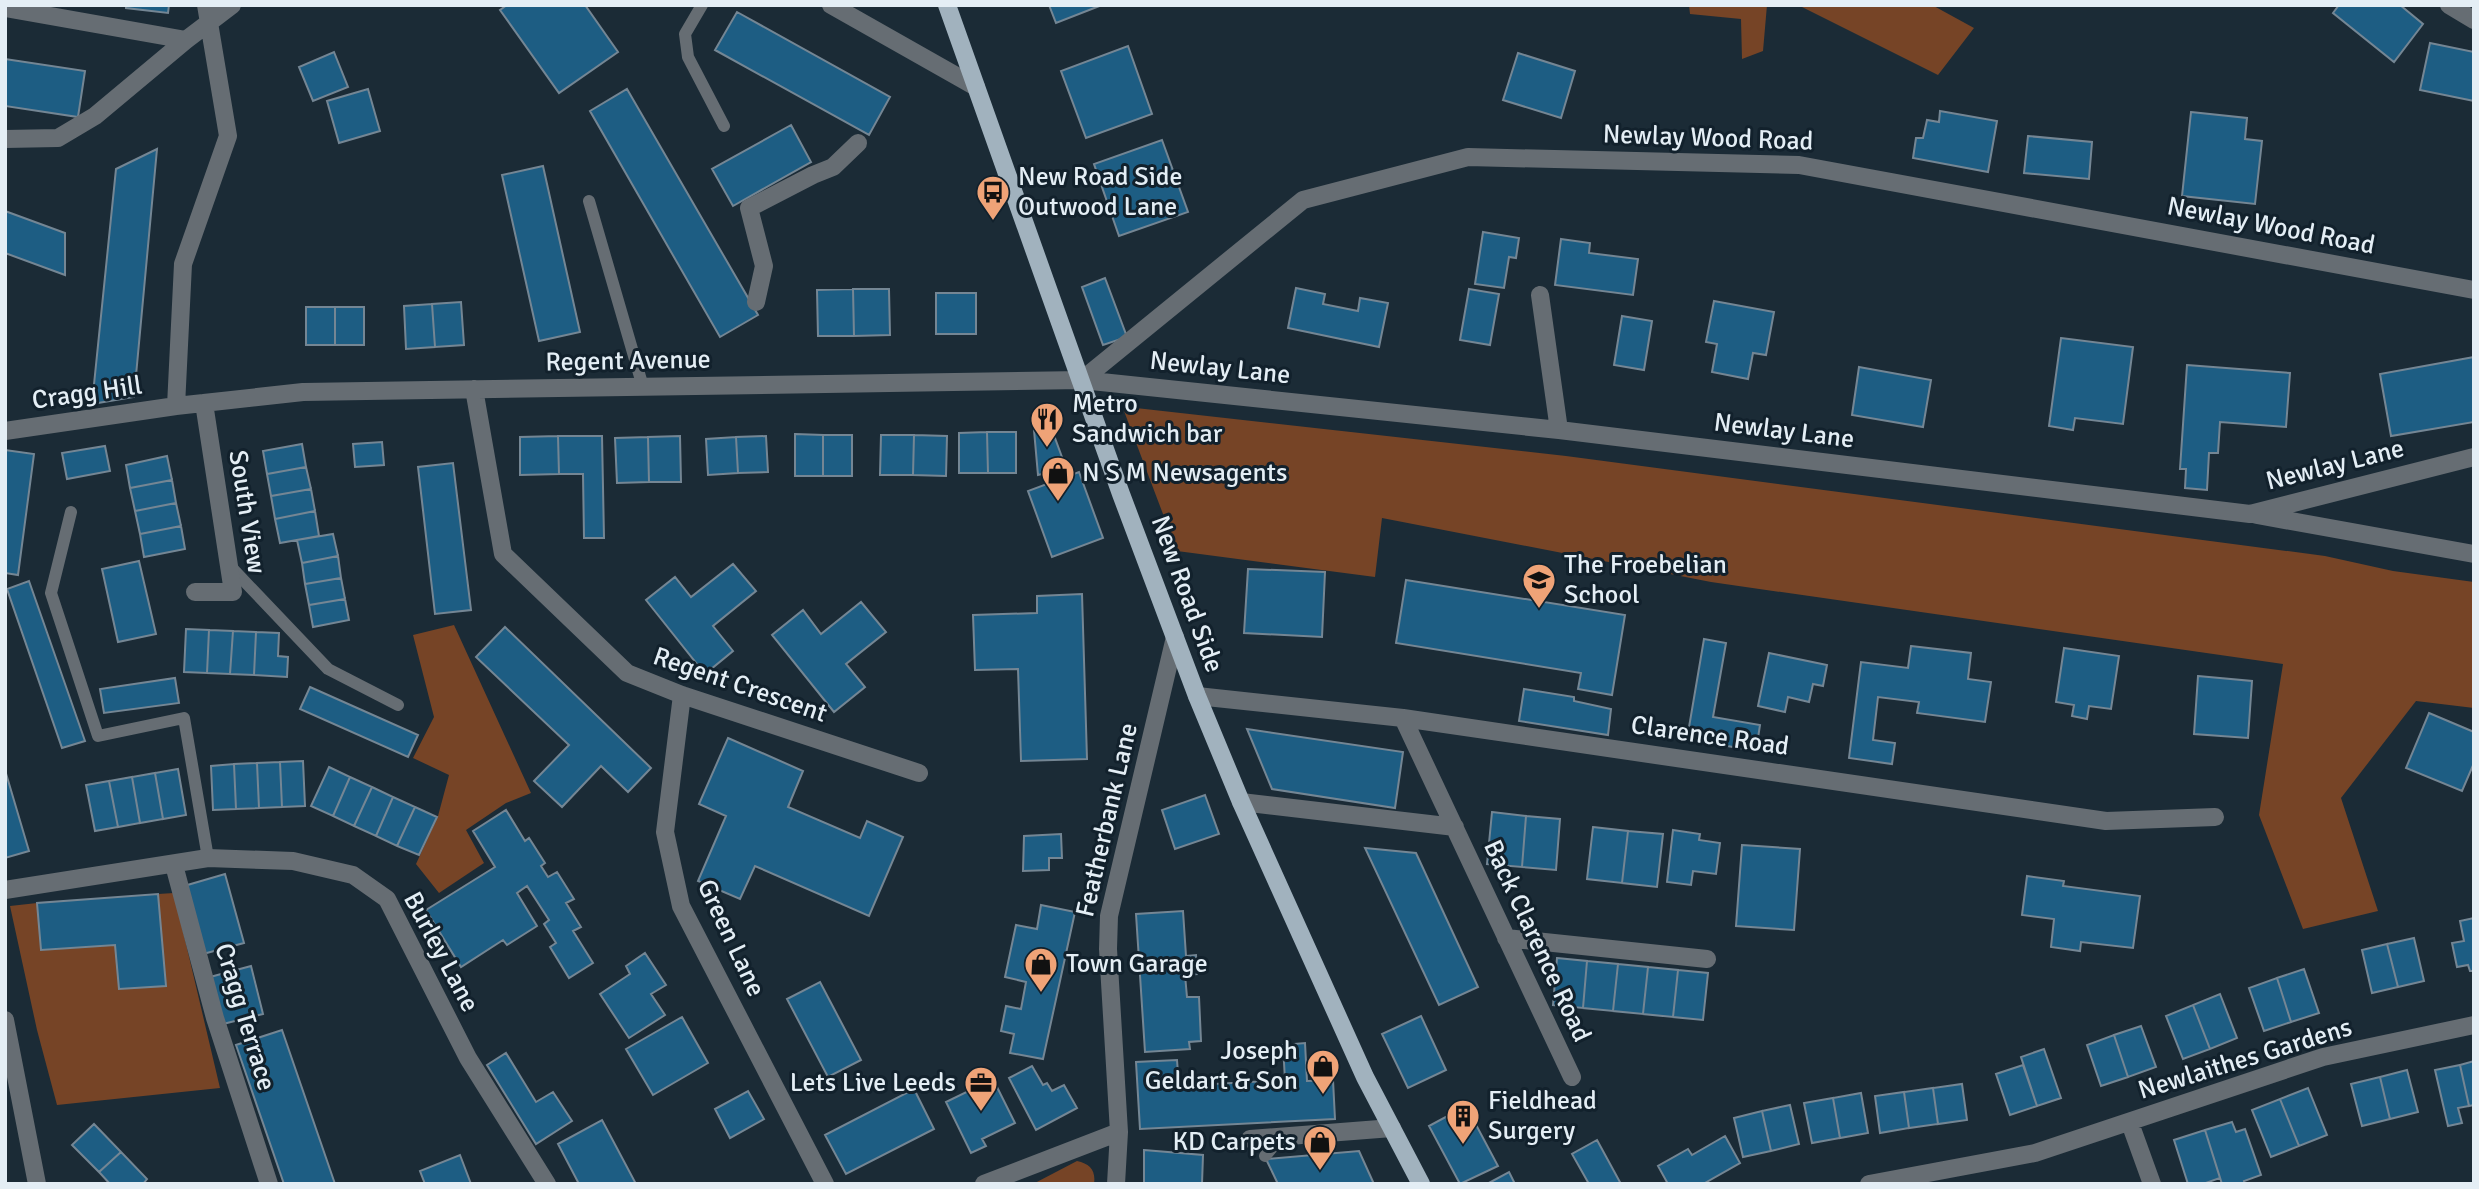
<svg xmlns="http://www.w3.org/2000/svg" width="2479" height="1189" font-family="Signika,sans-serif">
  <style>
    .green { fill: #764426 }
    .building { fill: #1d5d83; stroke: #748694; stroke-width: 2 }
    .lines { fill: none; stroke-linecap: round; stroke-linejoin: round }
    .lane { stroke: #666d73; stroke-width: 12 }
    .street { stroke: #666d73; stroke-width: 18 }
    .primary { stroke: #a1b2be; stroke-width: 18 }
    .labels { text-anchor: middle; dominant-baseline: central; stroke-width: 6; stroke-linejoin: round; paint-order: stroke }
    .street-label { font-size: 26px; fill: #e4eef5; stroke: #12212c }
    .poi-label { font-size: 26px; fill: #e4eef5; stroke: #12212c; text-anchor: start }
  </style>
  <rect width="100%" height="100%" fill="#1b2b36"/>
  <path class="green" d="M1689,5H1767L1763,51L1742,59L1741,19L1690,14Z
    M1798,5H1932L1974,28L1938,75Z
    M1127,407L1566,456L2325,556L2393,571L2474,582V708L2416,701L2341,798L2378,911L2303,929L2259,815L2283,664L1711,582L1382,518L1375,577L1177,551L1124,411Z
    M454,625L531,793L506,803L466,830L484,863L439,893L416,864L438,816L449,775L413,758L434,717L413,635Z
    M174,893L220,1088L57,1105L37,1030L10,906L37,903L41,950L115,945L166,985L158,894Z
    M1077,1161C1090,1164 1096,1170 1094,1184H1033Z"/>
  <path class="building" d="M126,5H169L168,13L126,8Z
    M507,5H585L618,52L559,93L500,10Z
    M1049,5H1102L1056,23Z
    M2339,5H2400L2423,24L2394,62L2333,13Z
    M737,12L890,97L869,135L715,50Z
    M2430,43L2474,52V101L2420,90Z
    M1128,46L1152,114L1086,138L1061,71Z
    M334,52L348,87L313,101L299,67Z
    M1518,53L1575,71L1561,118L1503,100Z
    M5,59L85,71L78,117L5,106Z
    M368,89L380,131L339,143L327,101Z
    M627,89L758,315L720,337L590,111Z
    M1940,111L1997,121L1988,172L1913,158L1916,138H1923L1927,120L1939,122Z
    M2191,112L2247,118L2245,139L2262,141L2255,204L2182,196Z
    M791,125L811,162L733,206L712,169Z
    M2028,136L2092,142L2089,179L2024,173Z
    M1162,140L1188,212L1119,236L1094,164Z
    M157,149L134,397L92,404L116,169Z
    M543,166L580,332L539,341L502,175Z
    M5,211L65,233V275L5,253Z
    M1483,232L1519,238L1516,258L1509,257L1504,288L1475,284Z
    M1561,239L1590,243L1589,253L1638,259L1633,295L1555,285Z
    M1105,278L1127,337L1103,345L1082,287Z
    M1296,288L1325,294L1323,304L1358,311L1360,298L1388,303L1379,347L1288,328Z
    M853,289H889L890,335L854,336Z
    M853,289L854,336H818L817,290Z
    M1469,289L1499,294L1490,345L1460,340Z
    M936,293H976V334H936Z
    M1714,301L1774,312L1766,355L1753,353L1748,379L1712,372L1717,344L1706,342Z
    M461,302L464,345L435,347L432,304Z
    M432,304L435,347L406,349L404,306Z
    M306,307H335V345H306Z
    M335,307H364V345H335Z
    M1622,316L1652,321L1644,370L1614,365Z
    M2061,338L2133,347L2123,424L2075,418L2073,430L2049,426Z
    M2474,357V422L2391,436L2380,374Z
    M2187,365L2290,373L2286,427L2220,422L2218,453H2209L2207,490L2185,488L2186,469H2180Z
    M1859,367L1931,380L1923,427L1852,415Z
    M1043,422L1049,425L1052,430L1066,468L1038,475L1034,430L1036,423Z
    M987,432H1016V473H988Z
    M987,432L988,473H959V433Z
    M795,434L823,435V476H795Z
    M823,435H852V476H823Z
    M881,435H914L913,475H880Z
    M914,435L947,436L946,476L913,475Z
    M558,436L559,474L520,475V437Z
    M558,436H602L604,538H584L583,474H559Z
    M680,436L681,482H649L648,437Z
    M766,436L768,472L738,473L736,437Z
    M648,437L649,482L617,483L615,438Z
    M736,437L738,473L708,475L706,439Z
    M382,442L384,465L355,467L353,444Z
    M302,444L306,467L267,474L263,451Z
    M105,446L110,471L67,479L62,453Z
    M5,450L34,454L18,575L5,573Z
    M167,456L172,480L130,488L126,465Z
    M453,463L471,610L435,614L418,467Z
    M306,467L311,489L271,496L267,474Z
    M1079,472L1103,538L1052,557L1028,491Z
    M172,480L176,503L135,511L130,488Z
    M311,489L315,511L275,519L271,496Z
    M176,503L181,526L140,534L135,511Z
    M315,511L319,536L280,543L275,519Z
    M181,526L185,549L144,557L140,534Z
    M333,534L338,556L302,563L297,540Z
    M338,556L341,578L305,584L302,563Z
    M139,561L156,634L118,642L102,569Z
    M733,564L756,591L713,626L733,651L705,674L646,600L675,577L691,597Z
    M1248,569L1325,572L1322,637L1244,633Z
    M341,578L345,599L309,605L305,584Z
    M1406,580L1625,615L1612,695L1578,689L1581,673L1396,643Z
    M29,581L85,741L62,748L7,589Z
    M1082,594L1087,759L1021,761L1018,669L975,670L973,615L1037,613V596Z
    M345,599L349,620L313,627L309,605Z
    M861,602L886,632L846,664L865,687L834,712L772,635L803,610L821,634Z
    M505,627L651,768L628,792L601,766L562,807L534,781L569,745L476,657Z
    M186,629L209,630L207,673L184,672Z
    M209,630L233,631L230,674L207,673Z
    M233,631L256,632L254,675L230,674Z
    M256,632L279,633L278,656L288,657L287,677L254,675Z
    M1704,639L1726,643L1713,717L1760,725L1756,751L1687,739Z
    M1911,646L1971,653L1968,679L1991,682L1985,722L1917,713L1919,702L1878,697L1873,740L1895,743L1892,764L1849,758L1861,662L1908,668Z
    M2064,648L2119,656L2111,709L2089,706L2087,719L2072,716L2074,705L2056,702Z
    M1769,653L1827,665L1823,686L1813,684L1809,702L1788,697L1785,712L1758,706Z
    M2198,676L2252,681L2248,738L2194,734Z
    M175,678L179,703L104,713L100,689Z
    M310,687L418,735L408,757L300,709Z
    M1524,689L1574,697V701L1611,709L1608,735L1519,721Z
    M2429,713L2474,732V763L2462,791L2406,768Z
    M1247,729L1403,752L1395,808L1272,789Z
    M728,738L803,771L788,807L860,838L867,821L903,837L869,916L755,866L740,899L698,881L726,816L699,804Z
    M303,761L305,806L282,807L280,762Z
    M280,762L282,807L259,808L257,763Z
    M257,763L259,808L236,809L234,764Z
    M234,764L236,809L213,810L211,766Z
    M329,767L350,777L333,816L311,806Z
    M178,769L186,815L163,819L155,773Z
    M5,770L29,851L5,858Z
    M155,773L163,819L140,823L132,777Z
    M132,777L140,823L118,827L109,781Z
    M350,777L372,787L354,826L333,816Z
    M109,781L118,827L95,831L86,785Z
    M372,787L393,797L376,836L354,826Z
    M1205,795L1219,834L1175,849L1162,810Z
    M393,797L415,807L397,846L376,836Z
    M415,807L437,817L419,855L397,846Z
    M506,810L525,841L529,838L545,863L541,866L548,877L557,872L574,899L566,903L581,927L573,931L593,963L569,978L550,947L556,943L544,924L549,920L527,886L517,893L537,926L507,945L503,940L461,967L426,910L495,867L473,831Z
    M1492,812L1526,816L1522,867L1487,864Z
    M1526,816L1560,819L1556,870L1522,867Z
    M1593,827L1628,831L1622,883L1587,879Z
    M1673,830L1700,834L1699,840L1720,843L1716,874L1693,871L1691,885L1667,882Z
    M1628,831L1663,834L1657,887L1622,883Z
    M1061,834L1062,858H1049V870L1023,871L1024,836Z
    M1742,845L1800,849L1794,930L1736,926Z
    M1365,848L1416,853L1478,987L1439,1005Z
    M225,874L244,943L203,954L184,886Z
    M2027,876L2064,881L2063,886L2140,896L2133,948L2081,942L2080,951L2051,947L2054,919L2022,915Z
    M158,894L166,986L119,989L115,945L41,950L37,903Z
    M1041,905L1075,912L1043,1059L1010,1053L1014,1034L1001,1031L1006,1006L1021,1009L1026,982L1005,977L1016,925L1037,929Z
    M1183,911L1186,956L1196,955L1197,974L1185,975L1187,997H1199L1201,1041L1189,1042L1190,1049L1145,1052L1136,914Z
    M2474,918V971H2470L2468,965L2457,967L2452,943L2464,941L2460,921Z
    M2414,938L2424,981L2398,987L2387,944Z
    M2387,944L2398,987L2372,993L2362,950Z
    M645,953L666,985L651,994L665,1015L629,1038L600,994L630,974L626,966Z
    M1557,958L1587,961L1583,1008L1553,1005Z
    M1587,961L1618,964L1613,1011L1583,1008Z
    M1618,964L1648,967L1643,1014L1613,1011Z
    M251,966L263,1014L223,1024L210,977Z
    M1648,967L1678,970L1673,1017L1643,1014Z
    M2304,969L2319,1013L2291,1022L2277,978Z
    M1678,970L1708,973L1703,1020L1673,1017Z
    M2277,978L2291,1022L2264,1031L2249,988Z
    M820,982L861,1060L828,1077L787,999Z
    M2220,994L2237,1038L2210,1049L2193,1005Z
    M2193,1005L2210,1049L2183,1059L2166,1016Z
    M1421,1016L1446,1070L1408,1088L1382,1034Z
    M682,1017L708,1063L653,1095L626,1049Z
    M2141,1026L2156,1067L2128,1077L2114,1035Z
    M282,1030L335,1184H284L236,1045Z
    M2114,1035L2128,1077L2101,1086L2087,1045Z
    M1305,1043L1307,1081L1333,1080L1335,1119L1140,1129L1136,1062L1177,1060L1179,1086L1285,1080L1283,1045Z
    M2044,1049L2061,1098L2037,1106L2021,1057Z
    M506,1053L536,1102L553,1092L572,1121L536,1144L487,1065Z
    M2474,1061V1105L2469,1106L2460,1065Z
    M2023,1065L2037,1106L2010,1115L1996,1074Z
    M2460,1065L2469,1106L2458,1108L2462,1123L2448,1126L2435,1070Z
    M1032,1066L1043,1085L1047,1083L1052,1091L1064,1085L1077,1108L1036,1130L1009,1078Z
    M2407,1070L2418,1112L2390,1119L2380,1077Z
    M2380,1077L2390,1119L2362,1126L2351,1084Z
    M993,1079L1015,1123L982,1139L986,1146L971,1153L946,1102Z
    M1962,1084L1967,1120L1938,1124L1933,1088Z
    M1933,1088L1938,1124L1909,1128L1904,1092Z
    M2308,1088L2327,1135L2299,1146L2280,1099Z
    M914,1089L934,1129L846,1174L825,1135Z
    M748,1091L764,1119L730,1138L715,1109Z
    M1904,1092L1909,1128L1880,1133L1875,1096Z
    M1861,1093L1868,1133L1840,1138L1833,1098Z
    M1833,1098L1840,1138L1812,1143L1804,1103Z
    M2280,1099L2299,1146L2271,1157L2252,1110Z
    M1790,1105L1799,1144L1771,1151L1762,1111Z
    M1466,1106L1498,1166L1460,1184L1429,1126Z
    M1762,1111L1771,1151L1743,1157L1734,1118Z
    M602,1120L636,1184H579L558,1144Z
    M2232,1122L2236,1132L2245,1129L2261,1175L2244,1181L2245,1184H2222L2205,1130Z
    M94,1124L121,1152L99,1172L72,1145Z
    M2205,1130L2220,1178L2203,1184H2188L2174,1140Z
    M1725,1136L1740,1163L1703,1184H1668L1658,1166L1688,1149L1692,1155Z
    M1597,1140L1621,1184H1589L1572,1154Z
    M1144,1150L1203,1155L1202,1184H1144Z
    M1359,1151L1374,1184H1278L1266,1159Z
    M121,1152L147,1179L143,1184H110L99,1172Z
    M460,1155L471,1184H425L420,1171Z
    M1509,1172L1515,1184H1487Z"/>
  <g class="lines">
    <path class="lane" d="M702,5L685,34L688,57L724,126
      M589,201L643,387
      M71,512L51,593L98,736L184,718L208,858
      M229,565L328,669L398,705
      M1265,1156L1281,1137"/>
    <path class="street" d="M831,5L976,87
      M2449,5L2474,20
      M5,8L186,40
      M5,139L58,138L95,116L186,40L232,5
      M1540,295L1559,430
      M756,302L764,266L749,208L813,175L833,167L858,143
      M1082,380L1303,200L1468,157L1799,165L2474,290
      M474,389L503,554L627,673L682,695L919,773
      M176,406L183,264L228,136L206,5
      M5,431L176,406L303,392L1082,380L1559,430L2250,514L2474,457
      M2257,515L2474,554
      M195,592H233L204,403
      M682,695L665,832L681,906L825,1184
      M1197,696L1403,718L2106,821L2215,817
      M1403,718L1572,1077
      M1241,802L1455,827
      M174,865L215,1018L269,1184
      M5,890L208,858L293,861L353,875L387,899L468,1058L547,1184
      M1506,938L1707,959
      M5,1020L37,1184
      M2130,1123L2152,1184
      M1250,1139L1392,1128
      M984,1184L1119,1132
      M1116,1184L1119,1132L1108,949L1109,916L1175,637
      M1869,1184L2035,1153L2323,1057L2474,1025"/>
    <path class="primary" d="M947,5L1121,494L1197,696L1241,802L1365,1077L1421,1184"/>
  </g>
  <defs>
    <symbol id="bus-pin" viewBox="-11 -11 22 30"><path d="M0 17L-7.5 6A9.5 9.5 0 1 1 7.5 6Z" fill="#efa377" stroke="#12212c"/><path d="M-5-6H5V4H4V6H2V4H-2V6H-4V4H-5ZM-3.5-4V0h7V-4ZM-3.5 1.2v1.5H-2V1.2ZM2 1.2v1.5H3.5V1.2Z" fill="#111"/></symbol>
    <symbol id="restaurant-pin" viewBox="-11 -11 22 30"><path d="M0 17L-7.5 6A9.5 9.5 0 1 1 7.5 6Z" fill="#efa377" stroke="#12212c"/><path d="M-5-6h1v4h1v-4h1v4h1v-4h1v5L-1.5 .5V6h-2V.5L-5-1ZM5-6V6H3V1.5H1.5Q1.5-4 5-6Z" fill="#111"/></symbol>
    <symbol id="shop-pin" viewBox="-11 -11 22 30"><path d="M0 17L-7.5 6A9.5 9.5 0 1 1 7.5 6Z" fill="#efa377" stroke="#12212c"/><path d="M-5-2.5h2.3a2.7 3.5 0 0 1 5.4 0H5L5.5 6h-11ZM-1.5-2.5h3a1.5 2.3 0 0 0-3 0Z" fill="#111"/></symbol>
    <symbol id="school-pin" viewBox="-11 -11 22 30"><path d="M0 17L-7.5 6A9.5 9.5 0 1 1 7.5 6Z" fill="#efa377" stroke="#12212c"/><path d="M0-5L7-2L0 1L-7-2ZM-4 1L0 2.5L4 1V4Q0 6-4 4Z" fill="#111"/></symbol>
    <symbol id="office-pin" viewBox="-11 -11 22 30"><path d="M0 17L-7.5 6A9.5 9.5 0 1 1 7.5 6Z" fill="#efa377" stroke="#12212c"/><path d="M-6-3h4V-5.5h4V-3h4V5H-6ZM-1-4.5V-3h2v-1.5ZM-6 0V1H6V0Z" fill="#111"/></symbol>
    <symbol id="building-pin" viewBox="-11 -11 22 30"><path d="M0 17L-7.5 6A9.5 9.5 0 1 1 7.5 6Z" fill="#efa377" stroke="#12212c"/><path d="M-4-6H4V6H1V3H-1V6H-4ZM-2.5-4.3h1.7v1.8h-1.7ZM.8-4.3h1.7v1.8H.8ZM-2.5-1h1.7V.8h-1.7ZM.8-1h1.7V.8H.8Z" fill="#111"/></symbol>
  </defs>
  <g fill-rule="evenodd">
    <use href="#bus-pin" x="974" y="173" width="38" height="52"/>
    <use href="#restaurant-pin" x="1028" y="400" width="38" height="52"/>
    <use href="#shop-pin" x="1039" y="454" width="38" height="52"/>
    <use href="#school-pin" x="1520" y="561" width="38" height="52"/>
    <use href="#shop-pin" x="1022" y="945" width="38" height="52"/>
    <use href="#shop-pin" x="1304" y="1047" width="38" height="52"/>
    <use href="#office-pin" x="962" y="1064" width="38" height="52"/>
    <use href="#building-pin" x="1444" y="1097" width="38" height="52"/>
    <use href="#shop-pin" x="1301" y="1123" width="38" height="52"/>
  </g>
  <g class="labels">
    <g class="street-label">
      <text transform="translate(1708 138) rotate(2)">Newlay Wood Road</text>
      <text transform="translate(2271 226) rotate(11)">Newlay Wood Road</text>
      <text transform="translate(628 361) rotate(-1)">Regent Avenue</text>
      <text transform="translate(1220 368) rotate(6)">Newlay Lane</text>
      <text transform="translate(87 393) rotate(-8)">Cragg Hill</text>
      <text transform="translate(1784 431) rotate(7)">Newlay Lane</text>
      <text transform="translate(2335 465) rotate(-14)">Newlay Lane</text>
      <text transform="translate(247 512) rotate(81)">South View</text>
      <text transform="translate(1187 594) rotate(70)">New Road Side</text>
      <text transform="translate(740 685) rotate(19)">Regent Crescent</text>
      <text transform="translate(1710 736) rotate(8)">Clarence Road</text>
      <text transform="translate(1107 820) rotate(-77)">Featherbank Lane</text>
      <text transform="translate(731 938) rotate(65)">Green Lane</text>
      <text transform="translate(1537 941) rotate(65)">Back Clarence Road</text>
      <text transform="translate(441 952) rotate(62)">Burley Lane</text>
      <text transform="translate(245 1017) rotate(73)">Cragg Terrace</text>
      <text transform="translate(2245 1059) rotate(-17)">Newlaithes Gardens</text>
    </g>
    <g class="poi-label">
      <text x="1018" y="177">New Road Side<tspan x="1018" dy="30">Outwood Lane</tspan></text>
      <text x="1072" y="404">Metro<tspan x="1072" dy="30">Sandwich bar</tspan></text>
      <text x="1082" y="473">N S M Newsagents</text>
      <text x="1564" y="565">The Froebelian<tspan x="1564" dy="30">School</tspan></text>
      <text x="1066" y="964">Town Garage</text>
      <text x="1298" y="1051" text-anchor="end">Joseph<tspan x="1298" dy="30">Geldart &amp; Son</tspan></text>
      <text x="956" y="1083" text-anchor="end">Lets Live Leeds</text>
      <text x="1488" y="1101">Fieldhead<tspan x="1488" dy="30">Surgery</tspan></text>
      <text x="1296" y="1142" text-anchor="end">KD Carpets</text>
    </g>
  </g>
  <rect width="2479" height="1189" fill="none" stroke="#e4eef5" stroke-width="14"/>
</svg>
